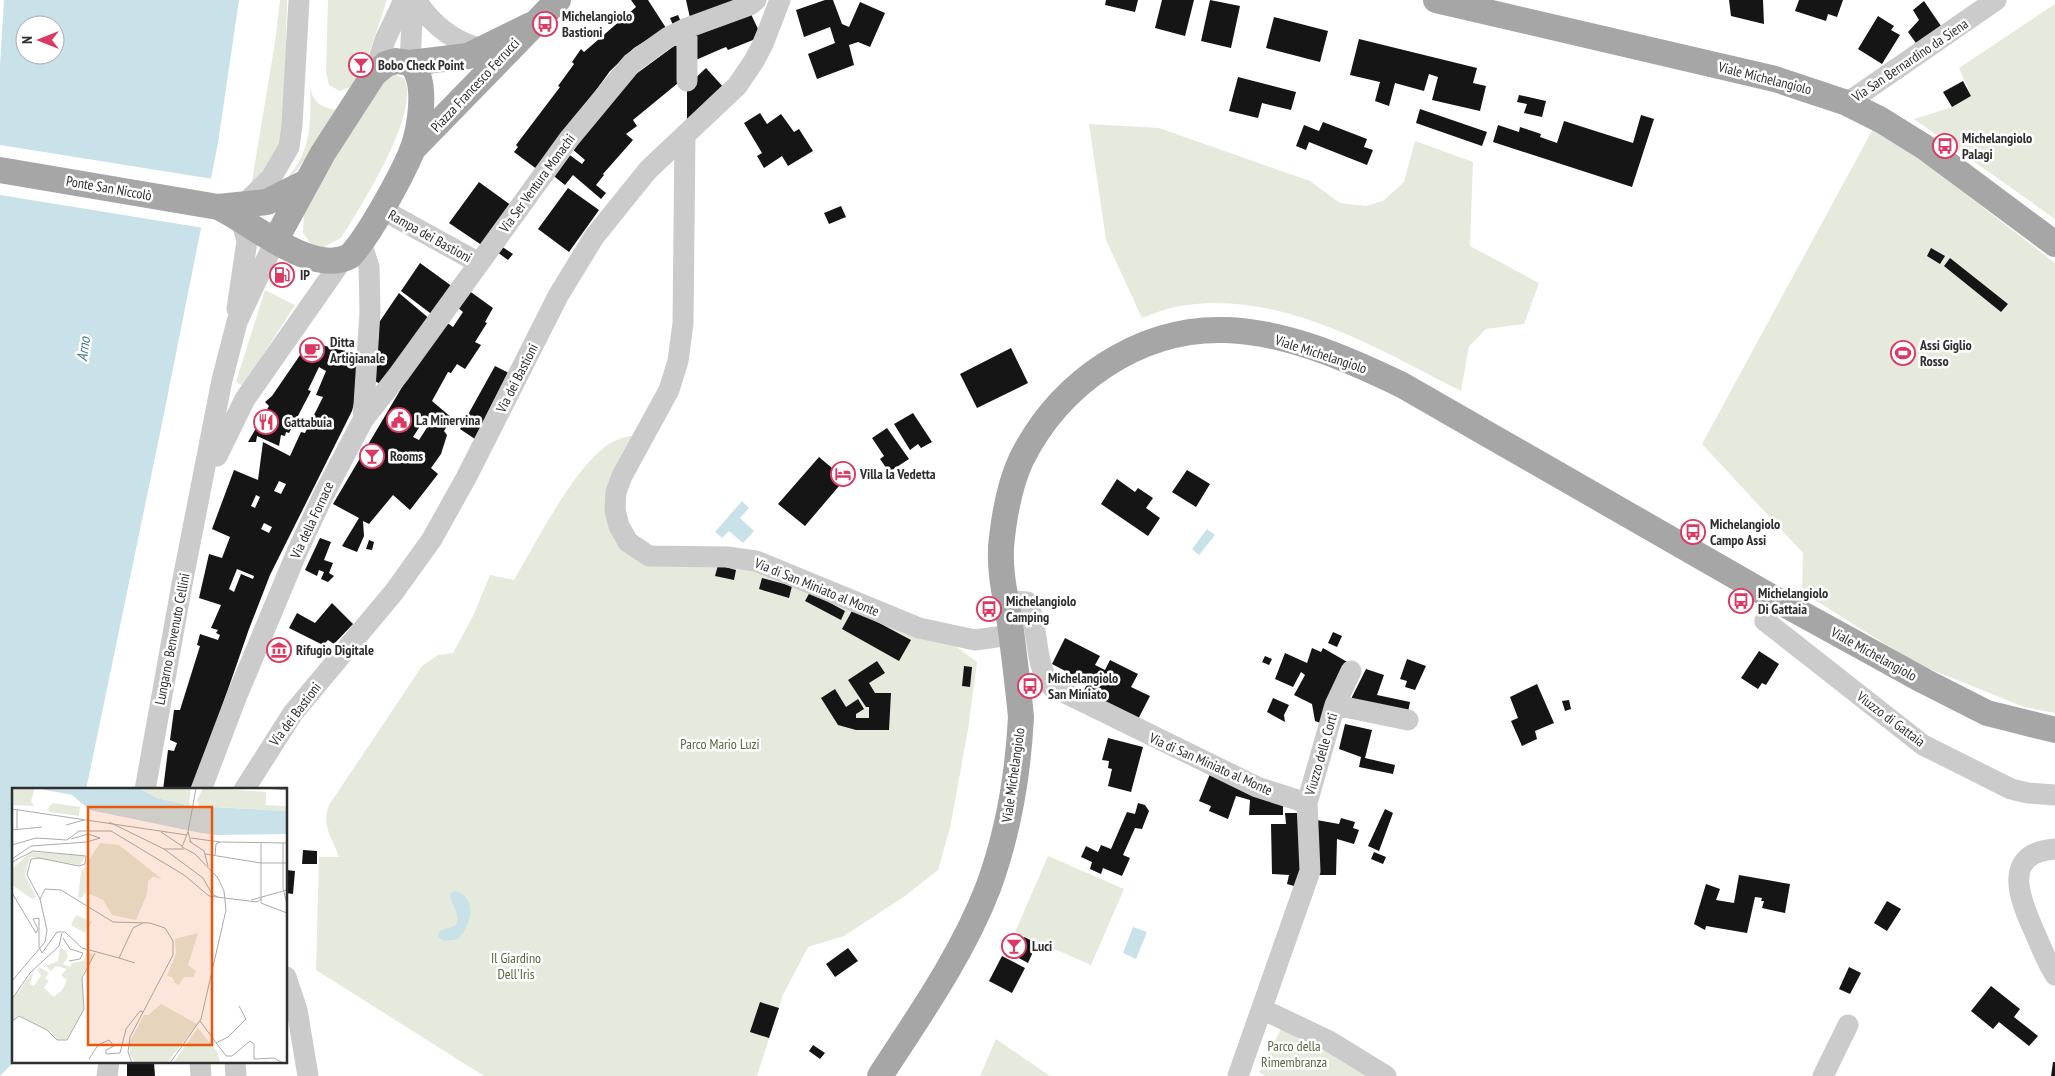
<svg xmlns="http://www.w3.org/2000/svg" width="2055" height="1076" font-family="'PT Sans Narrow',sans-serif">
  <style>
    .green { fill: #e6eadc }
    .water { fill: #c9e2e9; fill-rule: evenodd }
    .pier { fill: #fff }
    .building { fill: #151515; fill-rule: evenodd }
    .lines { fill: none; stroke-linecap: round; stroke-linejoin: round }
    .minor { stroke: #cbcbcb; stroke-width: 21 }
    .major { stroke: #a6a6a6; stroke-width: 26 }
    .labels { text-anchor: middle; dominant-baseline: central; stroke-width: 5; stroke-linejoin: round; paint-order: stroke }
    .poi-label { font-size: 14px; font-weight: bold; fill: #2e2e2e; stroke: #fff; text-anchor: start }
    .street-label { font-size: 14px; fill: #2e2e2e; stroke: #fff }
    .park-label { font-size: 14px; fill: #58673d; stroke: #fff }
    .water-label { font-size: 15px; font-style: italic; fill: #407b8b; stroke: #fff }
    .inset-road { fill: none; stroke: #ababab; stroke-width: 1 }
    .view { fill: #e8590c; fill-opacity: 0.15; stroke: #e8590c; stroke-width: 2.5 }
    .inset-edge { fill: none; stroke: #2e2e2e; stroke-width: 2.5 }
  </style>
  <rect width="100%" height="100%" fill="#fff"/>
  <path class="green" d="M280,0H287L284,140L280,154L251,187L275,42Z
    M328,0H387L361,77L353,86L340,91L329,85L326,72Z
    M2055,4V219L1914,119L1952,107L1971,96L1959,68Z
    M393,74L404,78C422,111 360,208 341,238L324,247L312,245L303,233L304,210L380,83Z
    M310,86C312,102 322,108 337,110L305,160L290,178H287C312,150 311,122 310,86Z
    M1089,124L1159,128L1310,181L1340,203L1366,206L1383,201L1404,182L1415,141L1473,162L1470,246L1539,283L1524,324L1486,329L1469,346L1461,391C1374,347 1276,287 1175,307C1164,309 1153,314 1142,318L1106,240Z
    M1874,127L1914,154L2055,263V713L2024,707L1915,663L1802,592L1803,553L1702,444Z
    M265,290L295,305L243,386L236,382Z
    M638,435L617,473L624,547L727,561L950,642L977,662L968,730L950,828L938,870L905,896L844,936L808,947L783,995L757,1076H484L316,970L319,857H339C332,837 321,826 329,805L422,666L438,655L453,653L473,616L490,575L514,580C536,543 572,471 606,446C615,439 627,436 638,435Z
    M1048,856L1124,889L1091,965L1015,932Z
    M1284,1023L1374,1076H1265L1259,1072Z
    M996,1039L1050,1076H980Z"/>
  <path class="water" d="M4,0H239L218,143L164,414L86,790H14V1062H19L11,1065L0,1076V65ZM25,25H55V55H25Z
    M742,501L749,508L740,518L754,531L743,543L729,531L722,538L715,532Z
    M1207,529L1215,535L1199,555L1192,549Z
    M455,891C479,897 471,926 458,939L444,941L438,937L439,931L455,926C462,912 450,907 450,893Z
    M1133,927L1147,932L1136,959L1123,953Z"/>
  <path class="pier" d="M0,145L213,179L204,228L0,195Z"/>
  <path class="building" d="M631,0H648L666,28L634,48L610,71L538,170L514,152L518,147L516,145L560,87L558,86L574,64L572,62L581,49L584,52L636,7Z
    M686,0H746L690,18Z
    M825,0H833L842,24L849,27L860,2L885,13L870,47L858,42L849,45L854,65L817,79L808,54L835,43L830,27L804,37L796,10Z
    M1106,0H1138L1135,12L1105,5Z
    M1162,0H1194L1185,36L1155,28Z
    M1210,0L1240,6L1231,48L1201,41Z
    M1729,0H1763L1764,24L1731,16Z
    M1799,0H1843L1837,17L1828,14L1826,21L1795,11Z
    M1924,1L1941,26L1916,43L1908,32L1919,20L1913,10Z
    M750,12L758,29L753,40L728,50L726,47L721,49L689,63V37Z
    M678,15L681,22L673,25L670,18Z
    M1878,16L1894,26L1891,30L1900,35L1882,64L1858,49Z
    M1274,17L1328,31L1320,62L1266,48Z
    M1359,39L1477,68L1473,83L1486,86L1480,111L1432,100L1438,77L1429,74L1424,91L1395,83L1389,106L1375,101L1380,82L1350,75Z
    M681,41L678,83L633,120L637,126L626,134L633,140L603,174L604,175L596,185L606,193L601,199L573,175L565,185L550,173L567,153L582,164L585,160L571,148L636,74Z
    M706,68L725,89L687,122V86Z
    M1238,77L1296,92L1291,110L1262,103L1258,118L1229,111Z
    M1963,81L1971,96L1952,107L1943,92Z
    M1519,95L1546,101L1542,117L1524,113L1527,104L1517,102Z
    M1420,109L1487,132L1482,146L1416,123Z
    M760,113L767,124L781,114L794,132L799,129L813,151L788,166L782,156L764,168L757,156L762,153L744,123Z
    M1641,115L1654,119L1632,187L1493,142L1498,125L1519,132L1520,127L1541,134L1540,137L1557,143L1564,121L1633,143Z
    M1323,122L1367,139L1364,147L1373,150L1367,165L1309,142L1306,150L1296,146L1304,125L1319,131Z
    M479,182L512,206L483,246L449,223Z
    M568,188L599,210L569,252L538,229Z
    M841,206L846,217L829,224L824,213Z
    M501,246L513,254L508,260L497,252Z
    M1931,248L1945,256L1940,264L1927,256Z
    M1950,258L2008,304L2001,312L1944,266Z
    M420,263L453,287L434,316L401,291Z
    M468,290L493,308L485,322L487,323L475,342L481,345L465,369L457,364L451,373L448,372L432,401L452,418L444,431L447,435L441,454L431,468L438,474L410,510L393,495L369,524L363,521L364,536L357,552L342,546L359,518L333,504L405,382L446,322L453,327L463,312L457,307ZM424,420L430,423L419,440L413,437Z
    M399,293L431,320L384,386L373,380L378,324Z
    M309,342L362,355L356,396L352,411L270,575L249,629L193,790H163L168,750L174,751L177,743L170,740L174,710H180L200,646L197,645L200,634L218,640L220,635L216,633L218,630L211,628L221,605L199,598L209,554L222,558L230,537L212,529L234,470L258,480L263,442L290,456L301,432L305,433L323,397L316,395L326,371L319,367L308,390L311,391L289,433L286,432L285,436L281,435L279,446L257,436L256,442H248L269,406L265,402L272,396ZM279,481L286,484L281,494L274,491ZM256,495L260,497L255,508L251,506ZM264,523L272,527L269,533L261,529ZM237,569L254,576L253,579L241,574L234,592L229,589Z
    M1011,348L1028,383L977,408L960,374Z
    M495,366L509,373L475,439L460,429Z
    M913,413L932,442L921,448L918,444L910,450L894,424Z
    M887,428L909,459L889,472L880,459L884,456L872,438Z
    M819,457L845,479L805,526L778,504Z
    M1187,470L1210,484L1196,507L1172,492Z
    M1117,479L1135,492L1138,488L1153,498L1146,508L1160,518L1148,536L1101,504Z
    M320,538L331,542L324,560L333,563L329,573L334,576L328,582L321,579L324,572L319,570L317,576L305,570Z
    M369,540L374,542L372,550L366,549Z
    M718,565L736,570L734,580L715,576Z
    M762,578L792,586L789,598L759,589Z
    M810,592L845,611L841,620L805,601Z
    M332,603L353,624L334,644L328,640L323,645L289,628L297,613L315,623Z
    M853,609L911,640L899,661L842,629Z
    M1333,632L1342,636L1337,647L1328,643Z
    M1065,638L1100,656L1095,665L1105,670L1110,660L1138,674L1131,687L1150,696L1135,725L1080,697L1088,683L1052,664Z
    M1312,648L1321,652L1323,648L1349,663L1323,724L1315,721L1312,704L1294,695L1305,675L1301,672L1293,687L1275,679L1285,653L1307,663Z
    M1759,651L1779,664L1766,685L1762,683L1758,689L1741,678Z
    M1265,656L1272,659L1269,665L1262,662Z
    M1407,659L1426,666L1415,690L1405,687L1407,681L1400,679Z
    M877,661L885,673L869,683L875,693H891L889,730H856L838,725L821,698L835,689L846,707L858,699L864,709L856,714V718H869V707H866L848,680Z
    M964,666L972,667L970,687L962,686Z
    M1366,669L1384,675L1377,695L1410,702L1407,717L1348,705Z
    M1537,684L1554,723L1535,731L1537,739L1522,746L1511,721L1518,718L1510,697Z
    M1273,698L1289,705L1284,715L1285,722L1267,712Z
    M1569,700L1571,709L1565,711L1562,701Z
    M1345,724L1372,730L1365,758L1395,765L1393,774L1359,767L1361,757L1339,749Z
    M1108,738L1143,747L1131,792L1108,786L1112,769L1108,768L1109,761L1102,760Z
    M1212,769L1283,801V815H1249L1250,800L1236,796L1228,819L1209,811L1211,806L1199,801Z
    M1138,803L1145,805L1149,811L1142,829L1135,828L1123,855L1130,858L1122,876L1103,868L1101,874L1090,869L1092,862L1081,857L1086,846L1098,852L1101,845L1111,849L1127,812L1135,814Z
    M1385,809L1393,813L1379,851L1368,846Z
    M1285,813H1302L1301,888L1287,884L1289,875L1272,874L1271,824H1286Z
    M1341,818L1355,822L1353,828L1359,830L1354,844L1337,839L1336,875H1312L1311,819L1339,824Z
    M303,850L317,851V864H302Z
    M1374,852L1386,857L1383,864L1371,859Z
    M286,870L295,871L293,894L286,893Z
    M1739,875L1790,884L1785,913L1762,908L1764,901H1761L1762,898L1755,897L1747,933L1706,926L1705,930L1694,924L1706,884L1720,889L1716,900L1734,903Z
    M1887,901L1901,909L1887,931L1874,923Z
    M1024,937L1037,943L1028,963L1015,956Z
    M848,948L858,961L835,977L826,964Z
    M1002,956L1025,968L1012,993L989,981Z
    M1849,967L1861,973L1850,994L1839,989Z
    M1991,986L2020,1009L2014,1017L2038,1036L2029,1046L1999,1022L1993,1029L1971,1011Z
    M760,1002L779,1008L769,1038L750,1032Z
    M813,1045L825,1053L820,1059L809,1051Z
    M127,1062H154L155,1076H127Z
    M2053,1062H2055V1076H2051Z"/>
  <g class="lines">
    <path class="minor" d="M416,0C433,26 454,43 484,49
      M410,63L413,0
      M374,74L385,40L404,0
      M687,81V28
      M1847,103L1996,0
      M685,135L683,323L678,361L669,390L622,476L616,492L615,510L619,526L628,542L649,556L727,557L756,561L919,628L975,640L1011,635
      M242,206L271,178L289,147L292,125L299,0
      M381,209L479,263
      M237,309L247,241L241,219
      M363,420L399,374L569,139L632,63L667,38L687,28L750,5L756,0
      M217,456L245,399L343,259
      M1773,598L1765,621L1923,745L2011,789L2028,793L2055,795
      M1006,600L1027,602C1040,629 1033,662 1051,686L1257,787L1307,803L1310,871L1238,1076
      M1335,705L1408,720
      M145,790L182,584L222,380L237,322L275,241
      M201,790L236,698L297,552L323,496L363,420L370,312L369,267L361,242
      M244,790L293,713L394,592L432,539L466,478L558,296L594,237L648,170L737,86L754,61L763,44L780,0
      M1307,803L1335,705L1351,671
      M2055,849C2000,853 2020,900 2035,933C2041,947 2047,962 2055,975
      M286,977L297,1010L308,1076
      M1262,1009L1329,1041L1386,1076
      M200,1062L201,1076
      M235,1062L236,1076
      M107,1076L109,1062
      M1823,1076L1848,1025"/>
    <path class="major" d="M1436,0L1775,79L1847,103L1881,120L1926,148L2055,244
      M412,150L558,0
      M0,170L218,207L267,202L305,183
      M218,207C251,222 312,277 350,256C369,236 401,177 412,151C420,129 429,80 410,63
      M275,241L323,153L374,74L386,64L396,61L410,63L468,56L531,25
      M880,1076C919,1016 962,955 988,888C1008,834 1018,775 1021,717C1018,686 1014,654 1010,623C1005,595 998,566 1002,537C1005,511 1010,484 1021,460C1059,383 1139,327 1226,330C1287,332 1348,359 1402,385L1773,598L1924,681L1987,713L2055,730"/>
  </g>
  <defs>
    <symbol id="bus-ring" viewBox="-11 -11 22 22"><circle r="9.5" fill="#fff" stroke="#dc3861" stroke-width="1.5"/><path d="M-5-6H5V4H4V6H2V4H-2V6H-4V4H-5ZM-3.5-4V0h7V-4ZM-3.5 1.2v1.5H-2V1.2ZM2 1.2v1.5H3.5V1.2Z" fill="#dc3861"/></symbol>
    <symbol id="bar-ring" viewBox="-11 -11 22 22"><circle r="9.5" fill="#fff" stroke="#dc3861" stroke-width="1.5"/><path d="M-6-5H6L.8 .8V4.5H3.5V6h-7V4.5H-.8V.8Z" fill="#dc3861"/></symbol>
    <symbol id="fuel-ring" viewBox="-11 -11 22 22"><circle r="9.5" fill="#fff" stroke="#dc3861" stroke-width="1.5"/><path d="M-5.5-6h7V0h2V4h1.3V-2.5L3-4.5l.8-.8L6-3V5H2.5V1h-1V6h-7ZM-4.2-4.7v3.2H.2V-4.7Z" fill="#dc3861"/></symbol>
    <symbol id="cafe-ring" viewBox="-11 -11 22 22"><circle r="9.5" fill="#fff" stroke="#dc3861" stroke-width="1.5"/><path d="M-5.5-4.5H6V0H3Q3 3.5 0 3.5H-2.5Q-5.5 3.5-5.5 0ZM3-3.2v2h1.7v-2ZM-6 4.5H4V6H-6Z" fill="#dc3861"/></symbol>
    <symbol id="stadium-ring" viewBox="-11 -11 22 22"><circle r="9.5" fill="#fff" stroke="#dc3861" stroke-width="1.5"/><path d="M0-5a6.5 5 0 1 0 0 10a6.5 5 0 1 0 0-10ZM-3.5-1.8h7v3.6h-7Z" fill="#dc3861"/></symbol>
    <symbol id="civic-ring" viewBox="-11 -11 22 22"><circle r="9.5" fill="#fff" stroke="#dc3861" stroke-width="1.5"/><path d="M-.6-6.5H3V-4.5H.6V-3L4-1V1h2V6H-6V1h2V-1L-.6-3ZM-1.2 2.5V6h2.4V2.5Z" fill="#dc3861"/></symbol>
    <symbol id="restaurant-ring" viewBox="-11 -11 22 22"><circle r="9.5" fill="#fff" stroke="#dc3861" stroke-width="1.5"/><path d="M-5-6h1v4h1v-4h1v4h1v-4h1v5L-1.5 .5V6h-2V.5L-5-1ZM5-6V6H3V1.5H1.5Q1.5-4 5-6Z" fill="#dc3861"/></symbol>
    <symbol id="hotel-ring" viewBox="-11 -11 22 22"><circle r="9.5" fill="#fff" stroke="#dc3861" stroke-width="1.5"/><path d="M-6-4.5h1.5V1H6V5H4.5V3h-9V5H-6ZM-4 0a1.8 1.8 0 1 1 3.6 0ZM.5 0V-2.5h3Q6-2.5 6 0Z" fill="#dc3861"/></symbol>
    <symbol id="museum-ring" viewBox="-11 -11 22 22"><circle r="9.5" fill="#fff" stroke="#dc3861" stroke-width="1.5"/><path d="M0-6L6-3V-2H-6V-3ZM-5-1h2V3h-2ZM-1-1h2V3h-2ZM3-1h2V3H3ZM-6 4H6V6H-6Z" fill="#dc3861"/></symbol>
  </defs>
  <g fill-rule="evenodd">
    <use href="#bus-ring" x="531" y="10" width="28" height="28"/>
    <use href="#bar-ring" x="347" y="51" width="28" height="28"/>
    <use href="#bus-ring" x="1931" y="132" width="28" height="28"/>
    <use href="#fuel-ring" x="268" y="261" width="28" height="28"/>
    <use href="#cafe-ring" x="298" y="336" width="28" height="28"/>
    <use href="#stadium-ring" x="1889" y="339" width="28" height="28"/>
    <use href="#civic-ring" x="385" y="406" width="28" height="28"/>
    <use href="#restaurant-ring" x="252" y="408" width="28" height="28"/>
    <use href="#bar-ring" x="358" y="442" width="28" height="28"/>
    <use href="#hotel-ring" x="829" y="460" width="28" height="28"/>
    <use href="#bus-ring" x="1679" y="518" width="28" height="28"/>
    <use href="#bus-ring" x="1727" y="587" width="28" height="28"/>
    <use href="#bus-ring" x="975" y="595" width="28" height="28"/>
    <use href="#museum-ring" x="265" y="636" width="28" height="28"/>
    <use href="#bus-ring" x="1016" y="672" width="28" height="28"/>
    <use href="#bar-ring" x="1000" y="932" width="28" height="28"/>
  </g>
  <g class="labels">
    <g class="poi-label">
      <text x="562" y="16">Michelangiolo<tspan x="562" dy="16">Bastioni</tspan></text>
      <text x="378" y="65">Bobo Check Point</text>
      <text x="1962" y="138">Michelangiolo<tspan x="1962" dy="16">Palagi</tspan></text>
      <text x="300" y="275">IP</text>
      <text x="330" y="342">Ditta<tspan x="330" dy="16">Artigianale</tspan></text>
      <text x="1920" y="345">Assi Giglio<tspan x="1920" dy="16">Rosso</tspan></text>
      <text x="416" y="420">La Minervina</text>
      <text x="284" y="422">Gattabuia</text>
      <text x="390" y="456">Rooms</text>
      <text x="860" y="474">Villa la Vedetta</text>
      <text x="1710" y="524">Michelangiolo<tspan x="1710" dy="16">Campo Assi</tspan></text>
      <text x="1758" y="593">Michelangiolo<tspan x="1758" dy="16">Di Gattaia</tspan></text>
      <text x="1006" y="601">Michelangiolo<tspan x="1006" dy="16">Camping</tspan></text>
      <text x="296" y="650">Rifugio Digitale</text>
      <text x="1048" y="678">Michelangiolo<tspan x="1048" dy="16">San Miniato</tspan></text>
      <text x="1032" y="946">Luci</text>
    </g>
    <g class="street-label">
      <text transform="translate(1910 60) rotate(-34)">Via San Bernardino da Siena</text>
      <text transform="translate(1765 78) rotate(14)">Viale Michelangiolo</text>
      <text transform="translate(475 85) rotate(-47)">Piazza Francesco Ferrucci</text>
      <text transform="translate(537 183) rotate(-54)">Via Ser Ventura Monachi</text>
      <text transform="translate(109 188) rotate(10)">Ponte San Niccolò</text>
      <text transform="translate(430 236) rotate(29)">Rampa dei Bastioni</text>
      <text transform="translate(1321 354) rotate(18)">Viale Michelangiolo</text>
      <text transform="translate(517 378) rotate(-63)">Via dei Bastioni</text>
      <text transform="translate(312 520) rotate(-65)">Via della Fornace</text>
      <text transform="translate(817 587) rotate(22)">Via di San Miniato al Monte</text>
      <text transform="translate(172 639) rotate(-79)">Lungarno Benvenuto Cellini</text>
      <text transform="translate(1874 654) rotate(29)">Viale Michelangiolo</text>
      <text transform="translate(295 714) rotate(-53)">Via dei Bastioni</text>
      <text transform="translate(1891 719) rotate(37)">Viuzzo di Gattaia</text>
      <text transform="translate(1321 754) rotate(-74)">Viuzzo delle Corti</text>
      <text transform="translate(1211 764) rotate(24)">Via di San Miniato al Monte</text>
      <text transform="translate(1013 775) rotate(-82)">Viale Michelangiolo</text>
    </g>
    <g class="park-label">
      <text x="720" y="744">Parco Mario Luzi</text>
      <text x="516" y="958">Il Giardino<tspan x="516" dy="16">Dell'Iris</tspan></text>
      <text x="1294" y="1046">Parco della<tspan x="1294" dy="16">Rimembranza</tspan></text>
    </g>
    <g class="water-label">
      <text transform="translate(83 349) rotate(-82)">Arno</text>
    </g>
  </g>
  <g transform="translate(12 788)">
    <rect width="275" height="275" fill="#fff"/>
    <path d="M0,0H23L19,13L22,18L0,17ZM127,0H179L177,15L180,18L145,10ZM191,0L254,4V17L275,18V23L187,18L185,12ZM41,15L68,19L67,28L37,24L36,20ZM88,55L107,57L150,91L141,89L136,93L135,106L124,132L100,127L91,112L85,109L73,105L69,111L66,109L69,84ZM18,64L70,67L73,69L68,77L18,69L13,87L24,109L20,111L0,97V81ZM64,127L80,134L73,145L59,137ZM186,145L176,177L184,183L181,189H172L167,197L163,195L160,189L155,188L164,166L163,151ZM48,159L54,163L56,169L51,176L58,179L60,175L71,173L76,164L82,167L71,186V223L55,251L46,252L37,243L6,227L0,233V212L22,182L18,196L22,198L29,188L25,181L29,180L37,185L33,190L37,193L32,200L42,209L50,202L55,192L49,187L55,181L44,178L39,183L34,178L46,173ZM149,216L185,236L155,275H123L118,267V253L132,227H136ZM186,240L205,264L208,274L161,275Z" fill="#e6eadc"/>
    <path d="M23,0H127L145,10L180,18L275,23V46L204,47L184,44L78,22L60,7Z" fill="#c9e2e9"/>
    <path class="inset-road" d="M254,0L275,2M0,21L175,47M5,22V41M97,34L152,61H172M54,37L72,32M0,42L30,39M149,44L170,58M179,50L208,54L275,55M177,53L192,63L196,78M179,54L176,44L184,0M249,55V115L275,125M271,55V100L275,116M0,57L24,50L55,52L67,43H99L172,87L197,108L245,114L249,111M152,61L191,90L200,106L206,109M193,66L249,75H275M203,67L204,56L208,54M0,71L19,58L75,54L88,50L76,46L59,51M0,74L21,63L74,68L73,76L67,78L27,70L19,71L15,87L28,111M0,105L24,145L26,141L21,131L27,130V159L30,165L45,144H53L70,160L107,170L121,140L131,135M239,112L275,102M51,150L58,161L71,165L68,171L57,173M107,170L123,175M0,193L33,154L35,142L28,111L33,101L49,102L101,134L138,135L153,140L161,153V167L118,249L116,264L120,275M0,211L18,185L47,158L50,145M0,233L7,228L35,242L45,252H55L72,221L70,190L83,165M188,233L214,268H220L238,253L242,256V271L262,270L271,275M204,255L216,249L234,231L227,218M77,271L86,257L97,252L102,258L94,262V266L108,265L114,241L128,223L131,224M158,275L189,231L214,122L212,103L206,90L183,66L170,59L176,44"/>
    <path class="view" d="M76,19H200V257H76Z"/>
    <rect width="275" height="275" class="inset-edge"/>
  </g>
  <g transform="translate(40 40) rotate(270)"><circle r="24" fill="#ffffff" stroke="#ababab"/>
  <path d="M0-4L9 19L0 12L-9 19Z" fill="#dc3861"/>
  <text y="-8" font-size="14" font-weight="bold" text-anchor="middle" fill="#2e2e2e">N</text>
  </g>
</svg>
